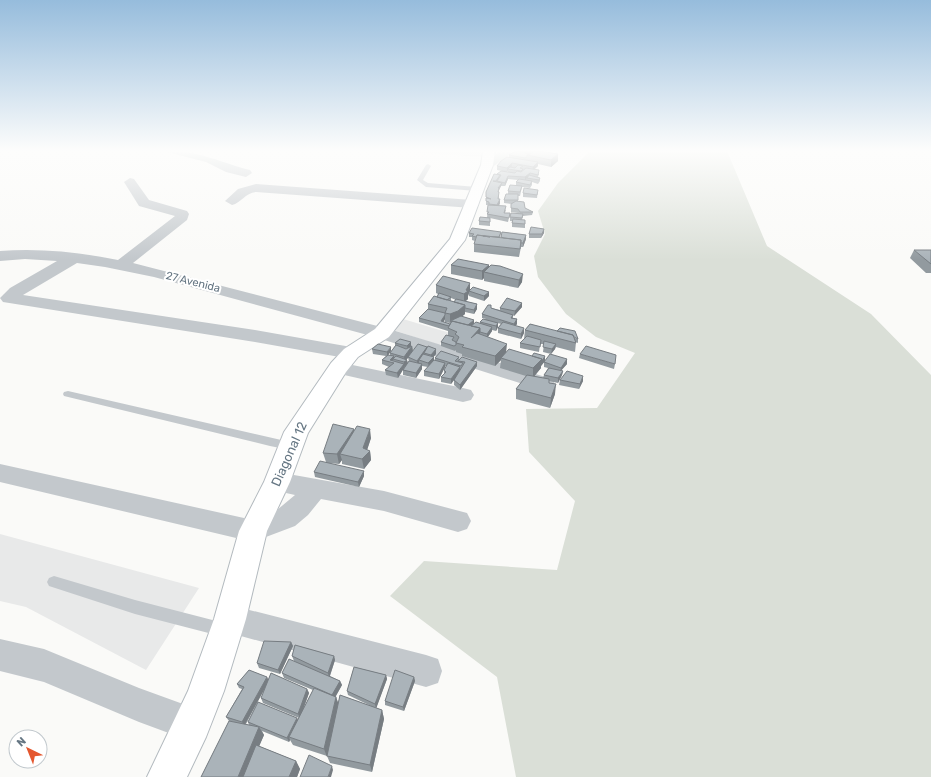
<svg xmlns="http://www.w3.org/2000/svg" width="931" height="777" font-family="Rubik,sans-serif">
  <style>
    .built { fill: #e8e9e9 }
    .green { fill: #dadfd7 }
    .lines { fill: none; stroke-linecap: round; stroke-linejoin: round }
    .secondary-casing { stroke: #b3babf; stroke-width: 2 }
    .service { fill: #c3c8cc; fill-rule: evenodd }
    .minor { fill: #c3c8cc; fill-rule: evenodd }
    .tertiary { fill: #c3c8cc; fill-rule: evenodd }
    .secondary { fill: #fff; fill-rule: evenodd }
    .wall { fill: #929a9f; fill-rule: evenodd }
    .shaded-wall { fill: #777d82 }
    .building { fill: #aab3b9; stroke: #777d82 }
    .labels { text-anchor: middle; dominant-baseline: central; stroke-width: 4; stroke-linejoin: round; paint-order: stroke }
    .far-street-label { font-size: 11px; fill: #657683; stroke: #fff }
    .street-label { font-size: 13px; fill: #657683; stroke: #fff }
  </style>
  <rect width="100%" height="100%" fill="#fafaf8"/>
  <path class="built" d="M393,151H485L484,157Z
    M403,319L450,333L439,345L393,330Z
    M0,534L199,588L146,670L26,607L0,601Z"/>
  <path class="green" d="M590,151H727L767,246L871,314L931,375V777H516L497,677L390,596L424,561L557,570L575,501L529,452L526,409L597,408L635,353L596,337L566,314L538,277L534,256L545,234L538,211L558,183Z"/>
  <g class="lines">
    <defs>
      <path id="secondary" d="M483,151H495L493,165L465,240L389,337L358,357L346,372L308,433L290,482L267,531L246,619L224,691L206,737L187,777H147L188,691L214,619L239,531L264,482L284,432L331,363L344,349L375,329L450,239L481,165Z"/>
    </defs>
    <use href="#secondary" class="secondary-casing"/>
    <path class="service" d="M428,164L431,166L423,180L428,183L477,187L480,189L477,191L426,187L417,180L426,165Z
      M68,391L290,442L294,443L296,446L294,449L290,450L270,446L64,396L63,394L64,392Z
      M54,576L135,600L224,623L229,625L231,630L229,635L224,637L135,614L49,586L47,582L49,578Z"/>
    <path class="minor" d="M170,151C200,151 222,163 250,170L252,173L246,177L226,172L206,162L171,153Z
      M130,178L134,179L149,200L187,211L189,214L187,220L133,263L389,329L552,379L555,384L552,389L545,391L375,337L154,277L105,267L77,263L23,295L255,330L351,347L358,349L361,353L358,357L351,359L255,342L3,302L0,298L10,288L57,261L25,259L0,261V251C39,248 79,252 118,260L175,216L139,206L124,182Z
      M256,184L472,200L477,201L479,204L477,207L472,208L256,192C245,193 241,203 232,205L225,201L238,189Z
      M338,362L463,388L471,390L474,395L471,400L463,402L331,372L328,368L331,364Z
      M0,464L253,520L277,510L295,495L268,489L265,482L268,475L277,472L384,491L467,513L471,521L467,529L458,532L384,511L321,499L308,515L295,526L253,542L0,482Z
      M230,605L426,655L438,659L442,671L438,683L426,687L230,633L219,629L215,619L219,609Z
      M0,639L44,649L139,688L205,712L211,724L205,736L193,742L139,722L44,682L0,671Z"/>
    <path class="tertiary" d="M501,151H515L491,168H483L481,165L483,162Z"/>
    <use href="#secondary" class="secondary"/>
  </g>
  <path class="wall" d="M517,151H532L558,154V161L551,167L538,164V166L534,170L539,174L538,177L540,178V181L538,184L532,182V185L530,188L522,187L520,196H518V201L525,208L533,212L532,215L523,216L522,220H525V228L512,227V221H510V217L518,214V213L511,212V204L504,203V200L508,194V191L516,185V182L518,180L508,179L505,186H501L499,190V199H500V203L499,206L506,210L505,213H510L508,222L490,218V226L479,225V221L487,218L488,205H486V192L497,174L508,172V170L507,172L497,170V166L509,157V155Z
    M538,190L537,198L523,197V193Z
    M501,232L500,238H501L502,232L526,235V239L523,247H521L519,257L474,252V244L475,241L472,240V237H469V233Z
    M544,233L541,238H529V234Z
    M914,250H931V273H926L910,258Z
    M451,265H489V267L500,266L522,282L518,288L484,281V278L482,280L451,274Z
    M436,285L470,290L489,292V296L484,301L469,296V293L468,296V299L465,301L477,304V309L474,314L465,312V314L462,316L474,324L480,323V322L486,319L482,318V314L491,308L500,310V308L522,303V307L514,316L513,315V318L517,319V324L515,326L524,333L521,339L498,333V328L501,324L498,323V327L496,331L492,330V331L488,337L506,352L545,361L541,366V368L534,376L543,378L544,375L548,368L544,367V362L567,359V364L561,370L563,371L562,375L558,383L549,381V383L555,394L550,408L516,399V389L526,376L500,368L501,360L495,366L462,356V354L456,352V350L455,351L441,346V342L448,335V331L419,322V318L428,309V304L437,297L438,294L436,293ZM451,298L456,300L454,302L451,301ZM445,319V322L450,323V324L444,322Z
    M530,324L578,339V343L576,342L575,352L556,347L555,349L551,354L543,352L544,344H540L539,352L520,348V343L524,339L525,330Z
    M395,343L411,347L412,346L413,351L406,360H407L408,363L409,362L408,357L427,347V348L436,349V354L433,357H434V360H435V358L459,357V360L462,357L477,366L460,390L454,385V380L451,384L441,382V377L444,374V370L446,366H445V367L439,379L424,376V371L428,367L422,366V369L416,378L403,375V370L404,368L398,378L386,375L385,370L389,367L382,364V360L386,356L373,354L372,349L391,351L388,355H390V353L395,346Z
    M580,354L615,364L614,369L579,358Z
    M560,380L583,381L579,389L559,385Z
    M354,429V431L371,438L367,450L370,451L371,460L364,469L342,464V460L339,464L329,463L364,476L359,487L315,477L314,472L326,462L323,453Z
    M291,642L293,646L280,674L259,668L257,663Z
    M295,645L334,656L335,660L330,676L340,681L342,685L336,696L338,704L340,695L371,706L348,695L347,691L354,667L386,675L387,679L376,708L382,710L384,719L372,772L330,763L327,756L293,745L290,740L289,742L262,731L264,735L259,746L296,761L300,769L297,777H201L229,721L226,717L242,689L239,688L237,684L249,670L267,677L268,680L271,673L307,689L309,693L303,710L313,690L284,678L282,673L289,659L296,662L294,661L292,656ZM266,686L261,698L263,703L299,718L298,720L297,718L258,702L248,722L249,725L246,724Z
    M414,677L415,681L404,711L385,705V701Z"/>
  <path class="shaded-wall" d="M558,154V161L551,167V160Z
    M538,162V166L533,170V167Z
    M512,163V166L510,169H508V170L507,172V168Z
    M530,173V176L527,178L526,179L525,181V177Z
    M508,176V179L505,186V183Z
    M502,183L501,186L499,190L497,195L498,188Z
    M500,199V203L497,209V205Z
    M544,229V233L541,238L542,234Z
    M526,235V239L523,247V243Z
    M489,265V273L484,272V278L482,280V271Z
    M523,274L522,282L518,288L519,280Z
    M470,283V292L469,291V293L468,296V299L464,303V294L466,290Z
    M489,292V296L484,301V296Z
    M522,303V307L514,316L515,311Z
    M477,304V309L474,314V310Z
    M465,305V314L458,320L450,321V323V314Z
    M445,315V319L442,324L441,321Z
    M517,319V324L514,328V324Z
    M474,320V324L469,329L467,326Z
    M498,323V327L496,331V326Z
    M492,327V331L487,338V334Z
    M480,328V337L471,338Z
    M524,328V333L521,339V334Z
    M411,342V347L408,351L407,346Z
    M507,344L506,353L501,358V360L495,366V356Z
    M556,344L555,349L551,354L552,349Z
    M412,346L413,351L405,362L404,357Z
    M391,347V351L387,357V352Z
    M427,347V351L424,353V356L419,360V363L417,365V361Z
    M436,349V354L431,360V355Z
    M394,356V359H393V362L390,360Z
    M545,356V361L541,366V368L533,378V368Z
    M434,357V362L429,367L428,363Z
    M567,359V364L560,372L561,368Z
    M407,360L408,365L404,367V368L398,378L397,373L404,364V362Z
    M477,362V366L460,390V385Z
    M445,363V367L439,379V374Z
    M422,364V369L416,378V373Z
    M460,367V372L451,384V379Z
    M563,371L562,375L558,383V378Z
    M583,376V381L579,389L580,384Z
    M556,384L555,394L550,408L551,398Z
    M354,429L356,438L340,454L342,460L339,464L337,454Z
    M370,429L371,438L365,456L370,451L371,460L364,469L362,459L363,448Z
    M364,471V476L359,487L358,482Z
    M291,642L293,646L280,674L278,670Z
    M334,656L335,660L329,678L328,673Z
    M386,675L387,679L376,709L375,704Z
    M267,677L269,681L244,726L242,722Z
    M414,677L415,681L404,711L403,707Z
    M340,681L342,685L334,699L332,695Z
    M307,689L309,693L300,718L298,714Z
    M336,697L339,705L327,757L324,749Z
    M382,710L384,719L372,772L370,765Z
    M297,718L299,722L289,737L290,740L289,742L287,738Z
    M259,727L264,735L246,777H238Z
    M296,761L300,769L297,777H289Z
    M332,766L333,770L331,777H328Z"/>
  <path class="building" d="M516,151L530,154L527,155V157L525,158L509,155Z
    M519,151H534L531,153Z
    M535,151H539L558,154L551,160L527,155Z
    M507,157L538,162L533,167L512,163L507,168L497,166L501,161Z
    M518,165L523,166L520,168L523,169L521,171L508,169L510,167L515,168Z
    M526,168L539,170L538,175L530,173L525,177L508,176L505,183L497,181L501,175L497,174L501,171L515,173L517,171L521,172Z
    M494,174L500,175L496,181H493L502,183L498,188H499L498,192H499L498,199H500L497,205L489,204V202L486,201V198L491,199L486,197V192Z
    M529,175L540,178L539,180L527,178Z
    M519,179L532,181L530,185L516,182Z
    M510,185L522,186L520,192L508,191Z
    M524,188L538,190L537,195L523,193Z
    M506,194H518V200H504Z
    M516,201L524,202L525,208L533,212H520L518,209L511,208V204Z
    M488,205L506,206L504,213H510L509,218L487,214L489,212H487Z
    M511,213L523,214L522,218L510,217Z
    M480,217L490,218V222L479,221Z
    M513,219L525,220V224L512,223Z
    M531,227L544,229L542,234H529Z
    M472,228L501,232L499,237L483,236L490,237L477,235L476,237L472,236L474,234L469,233Z
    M502,232L526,235L523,243H521V240L504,238L501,237Z
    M477,235L521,240L520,249L474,244Z
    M914,250H931V264Z
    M458,259L489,265L482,271L451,265Z
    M491,265L500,266L523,274L519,280L484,272Z
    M443,276L470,283L466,290L468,291L464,294L436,285Z
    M473,287L489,292L484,296L469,291Z
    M439,293L451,297L447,300L437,297Z
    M434,296L465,305L458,311L450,314L445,313L447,308L428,304Z
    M507,298L522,303L515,311L500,308Z
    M456,299L477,304L474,310L465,308V305L454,302Z
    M488,305H491V308L513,315L511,318L517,319L514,324L482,314Z
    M428,309L445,313V315L441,321L450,324L449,326L419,318Z
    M461,316L474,320L468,325L452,321V322L450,321Z
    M483,319L498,323L496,326L480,322Z
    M452,321L480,328L471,338L477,333L507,344L495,356L462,347L464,345L456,343L459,337L455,334L457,332L448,328Z
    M476,322L492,327L487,334L480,332V328L471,326Z
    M503,322L524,328L521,334L498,328Z
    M530,324L573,335L576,343L525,330Z
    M560,328L575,331L578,339L574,337L573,335L557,331Z
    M446,335L454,337L452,340L456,342V345L454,346L441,342Z
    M527,336L541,340L540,347L520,343Z
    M400,339L411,342L407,346L395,343Z
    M544,341L556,344L552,349L543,347Z
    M378,344L391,347L387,352L372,349Z
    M418,344L427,347L417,361L408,357Z
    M396,345L406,349L412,346L404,357L390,353Z
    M428,346L436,349L431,355L424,353Z
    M586,346L616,355L615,364L580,354Z
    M509,349L542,359L533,368L501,358Z
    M441,351L459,357L455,361L463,363L461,366L435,358Z
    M534,353L545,356L542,361V359L532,356Z
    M423,354L434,357L428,363L419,360Z
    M550,354L567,359L561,368L544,362Z
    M388,355L394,356L390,360L404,364L397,373L385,370L394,363L382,360Z
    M396,356L407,360L404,362L393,359Z
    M462,357L477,362L460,385L454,380L465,362L458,361Z
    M434,360L445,363L439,374L424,371Z
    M409,361L422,364L416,373L403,370Z
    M448,363L460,367L451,379L441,377L446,372L444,370Z
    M549,368L563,371L558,378L544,375Z
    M567,371L583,376L580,384L560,380Z
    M527,375L549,379V383L556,384L551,398L516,389Z
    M333,424L354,429L337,454L323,453Z
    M357,426L370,429L363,448L370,451L362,459L340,454Z
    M320,461L364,471L358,482L314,472Z
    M264,641L291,642L278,670L257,663Z
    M295,645L334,656L328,673L292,656Z
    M289,659L340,681L332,695L282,673Z
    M354,667L386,675L375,704L347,691Z
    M249,670L267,677L242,722L226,717L244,687L237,684Z
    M395,670L414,677L403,707L385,701Z
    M271,673L307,689L298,714L261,698Z
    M314,688L336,697L324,749L289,737Z
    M340,695L382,710L370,765L327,756Z
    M258,702L297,718L287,738L248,722Z
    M229,721L259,727L238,777H201Z
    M256,745L296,761L289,777H243Z
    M309,755L332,766L328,777H300Z"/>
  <linearGradient id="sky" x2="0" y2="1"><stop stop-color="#96bcdc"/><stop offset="0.58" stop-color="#fdfdfc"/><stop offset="1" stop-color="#fdfdfc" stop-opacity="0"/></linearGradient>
  <rect width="931" height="260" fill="url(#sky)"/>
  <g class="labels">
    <g class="far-street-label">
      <text transform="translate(193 282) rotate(14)">27 Avenida</text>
    </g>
    <g class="street-label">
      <text transform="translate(289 454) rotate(-66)">Diagonal 12</text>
    </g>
  </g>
  <g transform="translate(28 749) rotate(317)"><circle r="19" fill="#ffffff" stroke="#c1c8cd"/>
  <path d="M0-3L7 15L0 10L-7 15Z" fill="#e4572e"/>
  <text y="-6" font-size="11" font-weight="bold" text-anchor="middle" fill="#657683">N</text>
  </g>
</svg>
